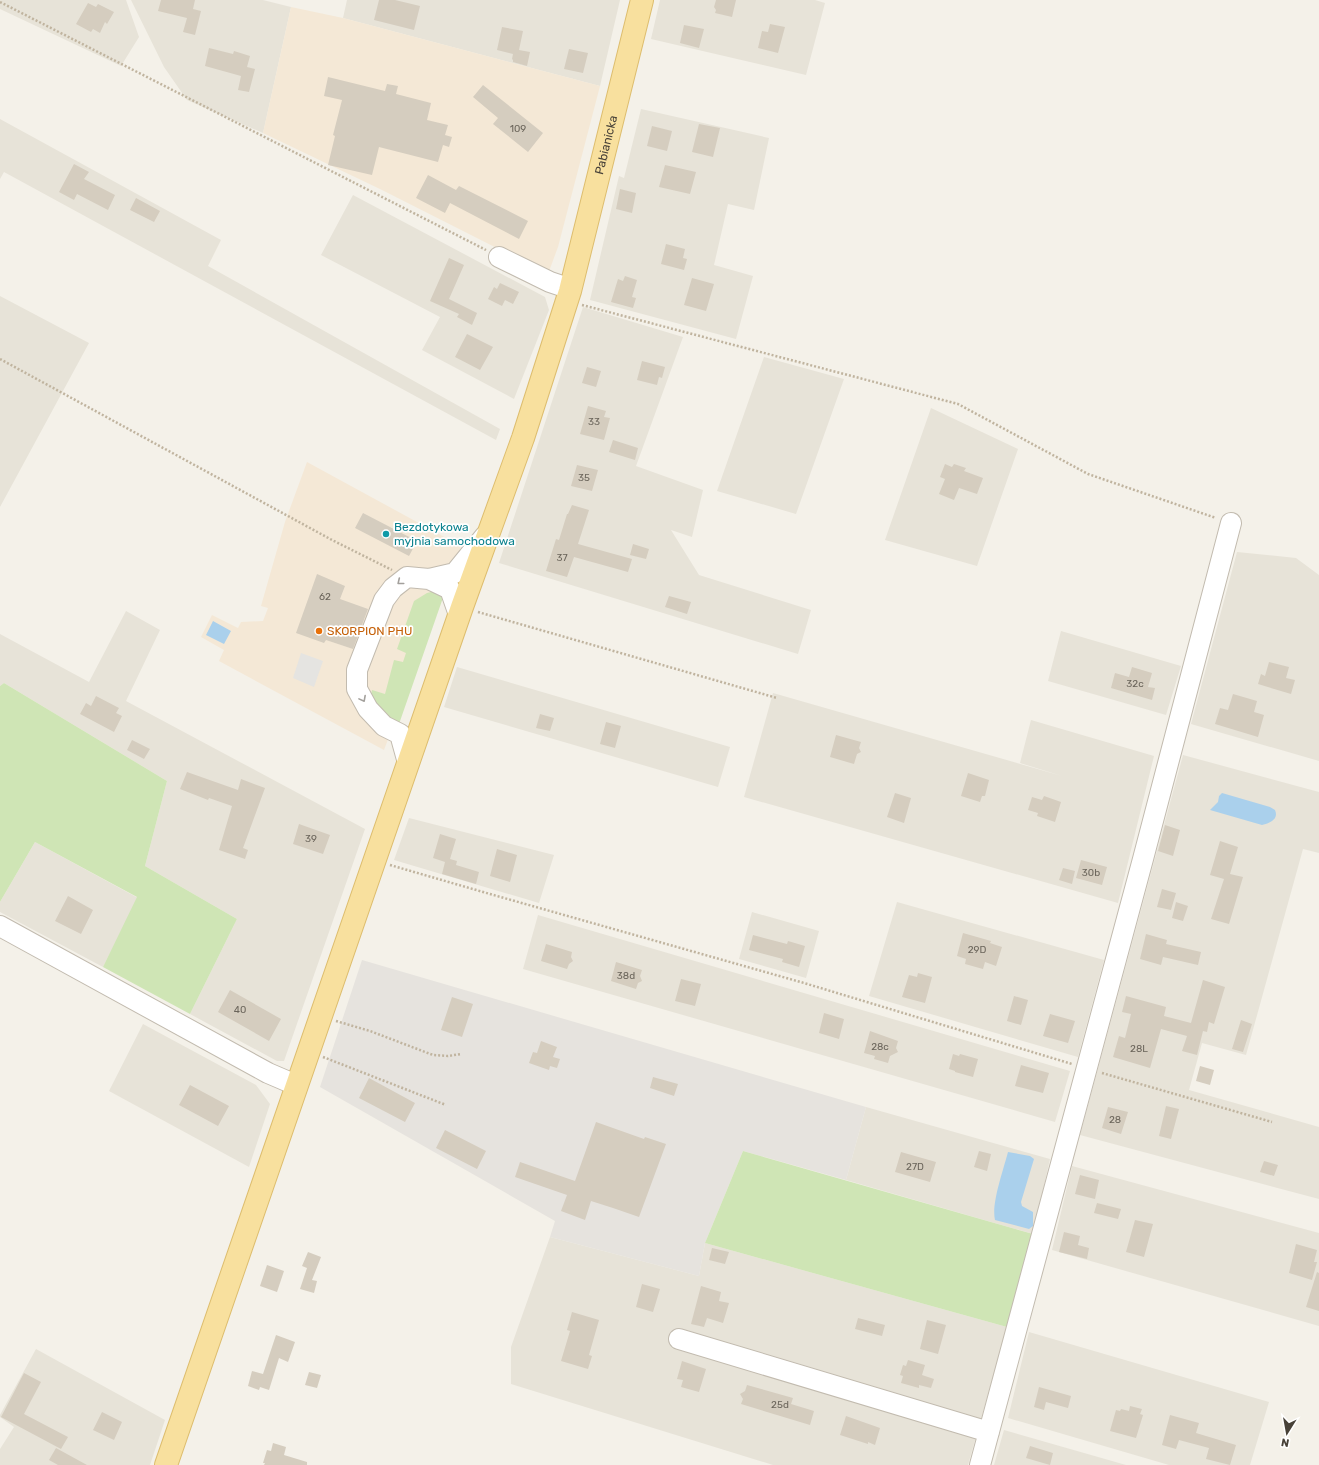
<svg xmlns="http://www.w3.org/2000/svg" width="1319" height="1465" font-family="Rubik,sans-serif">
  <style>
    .residential { fill: #e7e3d8 }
    .commercial { fill: #f4e8d6 }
    .industrial { fill: #e6e3de }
    .green { fill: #cfe5b5 }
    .parking { fill: #e5e4e1 }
    .water { fill: #aad0ec }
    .building { fill: #d5cdbf }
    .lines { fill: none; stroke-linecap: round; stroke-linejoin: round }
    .minor-casing { stroke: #c2bbaf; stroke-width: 22 }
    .major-casing { stroke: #ddbd6e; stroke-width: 24 }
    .path { stroke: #c0b49f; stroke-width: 2.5; stroke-dasharray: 2 2; stroke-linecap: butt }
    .minor { stroke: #fff; stroke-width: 20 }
    .major { stroke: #f8e09e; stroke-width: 22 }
    .oneway { stroke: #a3a09c }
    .culture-dot { fill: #0f9aa8; stroke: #fff; stroke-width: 1.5 }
    .food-dot { fill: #e8710a; stroke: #fff; stroke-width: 1.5 }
    .labels { text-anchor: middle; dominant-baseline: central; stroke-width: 3.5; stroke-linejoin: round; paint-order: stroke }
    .number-label { font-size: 10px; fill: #6a645a }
    .street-label { font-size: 12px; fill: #474138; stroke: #fff }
    .culture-label { font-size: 12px; fill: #0d838f; stroke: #fff; text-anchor: start }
    .food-label { font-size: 12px; fill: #c56008; stroke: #fff; text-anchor: start }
  </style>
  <rect width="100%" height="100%" fill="#f4f1e9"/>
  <path class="residential" d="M0,0H126L139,37L121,66L0,9Z
    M131,0H263L291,7L263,133L187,100L164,67Z
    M347,0H620L600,86L343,18Z
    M660,0H815L825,3L806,75L651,39Z
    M641,109L769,138L754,210L728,204L714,265L753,276L736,339L590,300L619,176L624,178Z
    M0,119L221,240L208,266L500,429L496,440L4,172L0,179Z
    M353,195L545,297L549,310L514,399L422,350L440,317L321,255Z
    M0,296L89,343L0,507Z
    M583,307L683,337L636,466L703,490L692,537L671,530L699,575L811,610L798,654L499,563Z
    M764,357L844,379L796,514L717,491Z
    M931,408L1018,449L977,566L885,540Z
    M1237,552L1296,558L1319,575V761L1191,724Z
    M126,611L160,630L126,701L365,829L284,1061H277L190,1014L237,919L145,866L167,781L4,683L0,686V634L89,682Z
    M1061,631L1181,666L1166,715L1048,681Z
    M457,667L730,747L718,787L444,707Z
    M773,693L1062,776L1020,763L1031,720L1154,756L1118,903L744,797Z
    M1183,755L1319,792V853L1303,849L1246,1055L1202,1043L1189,1090L1319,1127V1199L1080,1135Z
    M409,818L554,855L539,903L394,860Z
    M35,842L138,898L103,967L0,912V902Z
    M897,902L1104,960L1078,1057L869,996Z
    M752,912L819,931L806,978L739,959Z
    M538,915L1070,1071L1055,1122L523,969Z
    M143,1024L256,1085L270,1104L249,1167L109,1091Z
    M866,1107L1050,1159L1033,1234L846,1180Z
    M1072,1166L1319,1233V1326L1052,1250Z
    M550,1237L699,1276L705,1243L1007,1327L968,1465H773L511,1384V1347Z
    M1029,1332L1269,1402L1250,1465H1169L1008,1418Z
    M36,1349L165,1420L150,1465H0V1449L14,1427L0,1417V1415Z
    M1004,1430L1126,1465H994Z"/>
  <path class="commercial" d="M291,7L343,18L600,86L558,247L548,274L382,190L263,133Z
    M307,462L461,546L384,750L219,661L224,650L201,637L212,615L238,628L241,622L263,621L268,608L261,606L285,522Z"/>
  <path class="industrial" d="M362,960L866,1107L846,1180L743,1151L705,1243L699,1276L550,1237L555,1221L320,1087Z"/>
  <path class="green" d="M435,591L445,592L399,724L385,720L371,695L372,690L385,694L394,660L403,662L406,653L397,649L414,601L427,593Z
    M4,683L167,781L145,866L237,919L190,1014L103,967L137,897L35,842L0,902V686Z
    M743,1151L1033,1234L1007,1327L705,1243Z"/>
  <path class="parking" d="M301,653L323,661L314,687L293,678Z"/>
  <path class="water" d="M213,621L231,631L224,644L206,635Z
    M1222,793L1270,807L1275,810C1279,819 1270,823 1262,825L1210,810L1218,802L1219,796Z
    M1008,1152L1030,1156L1034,1159L1021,1202L1022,1206L1033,1212V1226L1029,1229L995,1220C991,1204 1004,1168 1008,1152Z"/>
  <path class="building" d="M161,0H195L193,9L201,11L195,35L183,32L187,18L158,11Z
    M379,0H395L420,6L414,30L374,20Z
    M716,0H736L732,17L715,13L716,10L714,7Z
    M88,3L96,7L98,4L114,12L107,24L105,22L100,33L93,29L91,32L76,24Z
    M770,24L785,27L778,53L758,48L762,31L768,32Z
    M684,25L704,29L699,48L680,43Z
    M502,27L523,31L519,50L530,52L527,66L513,62V60L512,59L513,54L497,50Z
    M209,48L233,54L234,51L250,56L247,67L255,69L249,92L238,90L241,76L205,66Z
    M569,49L588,53L583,73L564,69Z
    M328,77L385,91L387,84L398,86L396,94L431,103L427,120L448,125L445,135L452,137L449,147L443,145L438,162L379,147L372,175L328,165L335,136L333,135L342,100L324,96Z
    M483,85L543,133L528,152L493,124L498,118L473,97Z
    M699,124L720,128L713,157L692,152Z
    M652,126L672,131L667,151L647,146Z
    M74,164L89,172L84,179L115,195L108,210L77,194L74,200L59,192Z
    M665,165L696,172L690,194L659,187Z
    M428,175L456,190L459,186L528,221L519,239L450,203L445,213L416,198Z
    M620,189L636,193L632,213L616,209Z
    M136,198L160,211L154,222L130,210Z
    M666,244L685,249L683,258L687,259L684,270L661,264Z
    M449,258L464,265L449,299L477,313L472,325L457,317L459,314L430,301Z
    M625,276L637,280L632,297L636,298L633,308L611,302L618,279L623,281Z
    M692,278L714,284L706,311L684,305Z
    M500,283L519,292L513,304L505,300L502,306L488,299L494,287L497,289Z
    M467,334L493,347L480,370L455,357Z
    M642,361L665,367L662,378L659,377L657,385L637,380Z
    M587,367L601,371L596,387L582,383Z
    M588,406L606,411L604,417L610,418L604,440L580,434Z
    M613,440L638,448L635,460L609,452Z
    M945,464L952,467L954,464L966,468L964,471L983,478L977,494L959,488L954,500L939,494L945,479L940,477Z
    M577,465L598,470L592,491L571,486Z
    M572,505L589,510L578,544L632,559L628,572L574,557L567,577L546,571L556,539L559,540L567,514H568Z
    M363,513L417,541L409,556L355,528Z
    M633,544L649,549L646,559L630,555Z
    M317,574L345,586L340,599L368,609L353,649L326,640L324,643L296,633Z
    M669,596L691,602L687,614L665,607Z
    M1269,662L1289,667L1286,678L1295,680L1291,694L1258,684L1261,674L1265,676Z
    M1132,667L1152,673L1148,687L1155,688L1152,700L1111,688L1115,673L1129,677Z
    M1233,694L1257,701L1254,712L1264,715L1258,737L1215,724L1220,708L1228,710Z
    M96,696L119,708L116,713L122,716L114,732L80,714L86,703L91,706Z
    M540,714L554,718L550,731L536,728Z
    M606,722L621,726L615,748L600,744Z
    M836,735L861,742L859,748L861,752L857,754L854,764L830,757Z
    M132,740L150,749L144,759L127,750Z
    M187,772L238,790L241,779L265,788L243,848L248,850L245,859L219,850L232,806L209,798L208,800L180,789Z
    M968,773L989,780L985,796H982L980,802L961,796Z
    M895,793L911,798L904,823L887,817Z
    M1044,796L1061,802L1055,822L1037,816L1038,813L1028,810L1032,797L1042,800Z
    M299,824L330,835L323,854L293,844Z
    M1165,825L1180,830L1173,856L1158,851Z
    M440,834L456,839L450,859L457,861L456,865L479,872L476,884L442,874L445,862L433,858Z
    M1220,841L1238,847L1230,874L1243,877L1229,924L1211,919L1224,879L1210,875Z
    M497,849L517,855L510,882L490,876Z
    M1081,860L1107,867L1102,885L1076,878Z
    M1063,868L1075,871L1072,884L1059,880Z
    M1162,889L1176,893L1171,910L1157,907Z
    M68,896L93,910L81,934L55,921Z
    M1176,902L1188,906L1183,921L1172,918Z
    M963,933L991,941L990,943L1002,947L996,966L985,962L983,969L965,964L966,959L957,956Z
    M1146,934L1167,940L1166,944L1201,952L1198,965L1163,957L1161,965L1140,959Z
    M753,935L787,944L788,941L805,946L799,967L782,962L783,959L749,950Z
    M546,944L572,952L571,957L573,961L569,964L567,969L541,961Z
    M616,962L642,970L640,976L642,981L638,983L636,989L611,981Z
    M918,973L932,977L925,1003L902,997L909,975L917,977Z
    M681,979L701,984L695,1006L675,1001Z
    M1203,980L1225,987L1214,1024L1209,1022L1207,1032L1203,1031L1197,1055L1182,1051L1187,1036L1161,1029L1150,1068L1113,1057L1119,1036L1125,1038L1131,1014L1122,1012L1126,996L1166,1007L1164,1016L1191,1023Z
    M230,990L281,1019L269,1041L218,1012Z
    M1014,996L1028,1000L1021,1025L1007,1021Z
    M452,997L473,1004L462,1037L441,1030Z
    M824,1013L844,1019L839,1039L819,1033Z
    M1050,1014L1075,1021L1068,1043L1043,1036Z
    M1241,1020L1252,1024L1243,1052L1232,1049Z
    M870,1031L898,1041L896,1048L898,1052L890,1056L888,1063L874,1059L875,1056L864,1053Z
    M541,1041L557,1047L553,1057L560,1059L557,1068L550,1066L549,1070L529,1063L533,1052L537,1053Z
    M953,1054L959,1056L960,1054L978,1059L973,1077L955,1072V1071L949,1069Z
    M1021,1065L1049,1073L1043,1093L1015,1086Z
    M1200,1066L1214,1070L1210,1085L1196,1081Z
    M653,1077L678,1084L674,1096L650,1088Z
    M369,1078L415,1103L405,1122L359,1098Z
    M190,1085L229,1106L218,1126L179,1105Z
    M1166,1106L1179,1109L1171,1139L1159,1136Z
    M1108,1107L1128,1112L1121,1134L1102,1128Z
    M596,1122L644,1139L645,1137L666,1144L639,1217L613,1208L591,1201L585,1220L561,1211L567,1195L515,1177L520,1162L575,1181Z
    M445,1130L486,1151L477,1169L436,1148Z
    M979,1151L991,1154L987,1171L974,1167Z
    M901,1152L936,1162L930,1182L895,1172Z
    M1264,1161L1278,1165L1274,1176L1260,1172Z
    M1080,1175L1099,1180L1095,1199L1075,1194Z
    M1097,1203L1121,1209L1118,1219L1094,1213Z
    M1135,1220L1153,1224L1144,1257L1126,1252Z
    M1064,1232L1080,1236L1078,1245L1089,1248L1087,1259L1059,1252Z
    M1296,1244L1317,1250L1314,1262H1317L1312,1280L1289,1273Z
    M712,1248L729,1252L725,1264L709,1260Z
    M308,1252L321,1257L312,1280L317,1281L314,1293L300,1289L307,1268L302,1266Z
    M267,1265L284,1271L277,1292L260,1286Z
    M1317,1272L1319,1273V1311L1306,1307Z
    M642,1284L660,1289L653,1312L636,1307Z
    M701,1286L721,1292L719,1301L729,1303L723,1323L707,1318L704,1327L691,1324Z
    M572,1312L599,1320L589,1355L592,1356L588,1369L561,1361L570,1331L567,1330Z
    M858,1318L885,1325L882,1336L855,1329Z
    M927,1320L946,1325L938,1354L920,1349Z
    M276,1335L295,1342L288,1362L279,1358L269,1390L260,1387L259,1390L248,1386L252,1371L263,1374Z
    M908,1360L925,1365L922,1375L934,1379L931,1388L919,1385V1388L901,1383L903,1376L900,1375L903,1365L906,1366Z
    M682,1361L706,1369L699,1392L681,1387L683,1380L677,1379Z
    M309,1372L321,1375L317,1388L305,1385Z
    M24,1373L41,1382L24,1414L68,1437L61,1449L1,1417Z
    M747,1385L793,1398L791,1404L814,1411L810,1425L741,1404L743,1399L740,1394L745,1391Z
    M1039,1387L1071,1396L1068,1408L1046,1402L1044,1410L1034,1407Z
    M1130,1406L1142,1409L1140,1414L1143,1415L1136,1438L1110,1431L1116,1410L1120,1411L1121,1409L1129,1411Z
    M102,1412L122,1422L114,1440L93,1430Z
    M1170,1415L1199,1423L1196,1433L1236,1445L1230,1465L1206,1459L1209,1448L1179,1440L1176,1449L1162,1445Z
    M846,1416L880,1428L875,1445L868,1442V1444L840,1435Z
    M273,1443L286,1447L284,1455L307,1462V1465H264L265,1463H263L267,1450L271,1451Z
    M1030,1446L1053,1453L1050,1465L1026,1458Z
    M56,1448L87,1465H58L49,1460Z"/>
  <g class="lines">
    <defs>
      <path id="minor" d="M499,257L550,282L571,289
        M429,579L455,573L485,536
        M408,763L400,734L384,726L368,709L357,689V670L384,600L393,588L407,577L429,579L450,589L459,615
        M0,926L268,1073L296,1085
        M679,1339L989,1432
        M980,1465L1143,859L1231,523"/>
      <g id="major">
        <path id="s1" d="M166,1465L462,607L523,438L570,291L642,0"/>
      </g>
    </defs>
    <use href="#minor" class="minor-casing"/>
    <use href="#major" class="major-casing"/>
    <path class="path" d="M0,2L486,250
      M582,305L958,404L1088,474L1216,518
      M0,359L332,540L392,570
      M478,612L777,698
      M390,865L490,894L804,983L1072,1064
      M336,1021L370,1031L433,1055L448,1056L461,1054
      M323,1057L446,1105
      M1102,1073L1272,1122"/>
    <use href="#minor" class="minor"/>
    <use href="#major" class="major"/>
  </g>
  <defs><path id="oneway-chevron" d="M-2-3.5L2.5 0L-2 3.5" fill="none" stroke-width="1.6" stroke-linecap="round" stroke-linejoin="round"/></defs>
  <g class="oneway">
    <use href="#oneway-chevron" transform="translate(400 582) rotate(141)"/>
    <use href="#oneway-chevron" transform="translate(363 699) rotate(62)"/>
  </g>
  <circle class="culture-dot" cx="386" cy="534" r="4"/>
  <circle class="food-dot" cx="319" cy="631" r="4"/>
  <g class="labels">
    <g class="number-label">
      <text x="518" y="129">109</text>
      <text x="594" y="422">33</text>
      <text x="584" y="478">35</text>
      <text x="562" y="558">37</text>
      <text x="325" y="597">62</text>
      <text x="1135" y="684">32c</text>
      <text x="311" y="839">39</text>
      <text x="1091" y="873">30b</text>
      <text x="977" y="950">29D</text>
      <text x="626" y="976">38d</text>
      <text x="240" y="1010">40</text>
      <text x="880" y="1047">28c</text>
      <text x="1139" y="1049">28L</text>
      <text x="1115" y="1120">28</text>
      <text x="915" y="1167">27D</text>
      <text x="780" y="1405">25d</text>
    </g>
    <g class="street-label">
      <text stroke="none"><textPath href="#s1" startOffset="1392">Pabianicka</textPath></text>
    </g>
    <g class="culture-label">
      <text x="394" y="527">Bezdotykowa<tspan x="394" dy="14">myjnia samochodowa</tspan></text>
    </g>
    <g class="food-label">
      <text x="327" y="631">SKORPION PHU</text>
    </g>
  </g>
  <g transform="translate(1287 1433) rotate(191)" stroke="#ffffff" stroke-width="3" paint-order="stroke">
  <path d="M0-3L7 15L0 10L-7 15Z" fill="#474138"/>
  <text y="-6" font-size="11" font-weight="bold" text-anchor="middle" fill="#474138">N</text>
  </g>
</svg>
